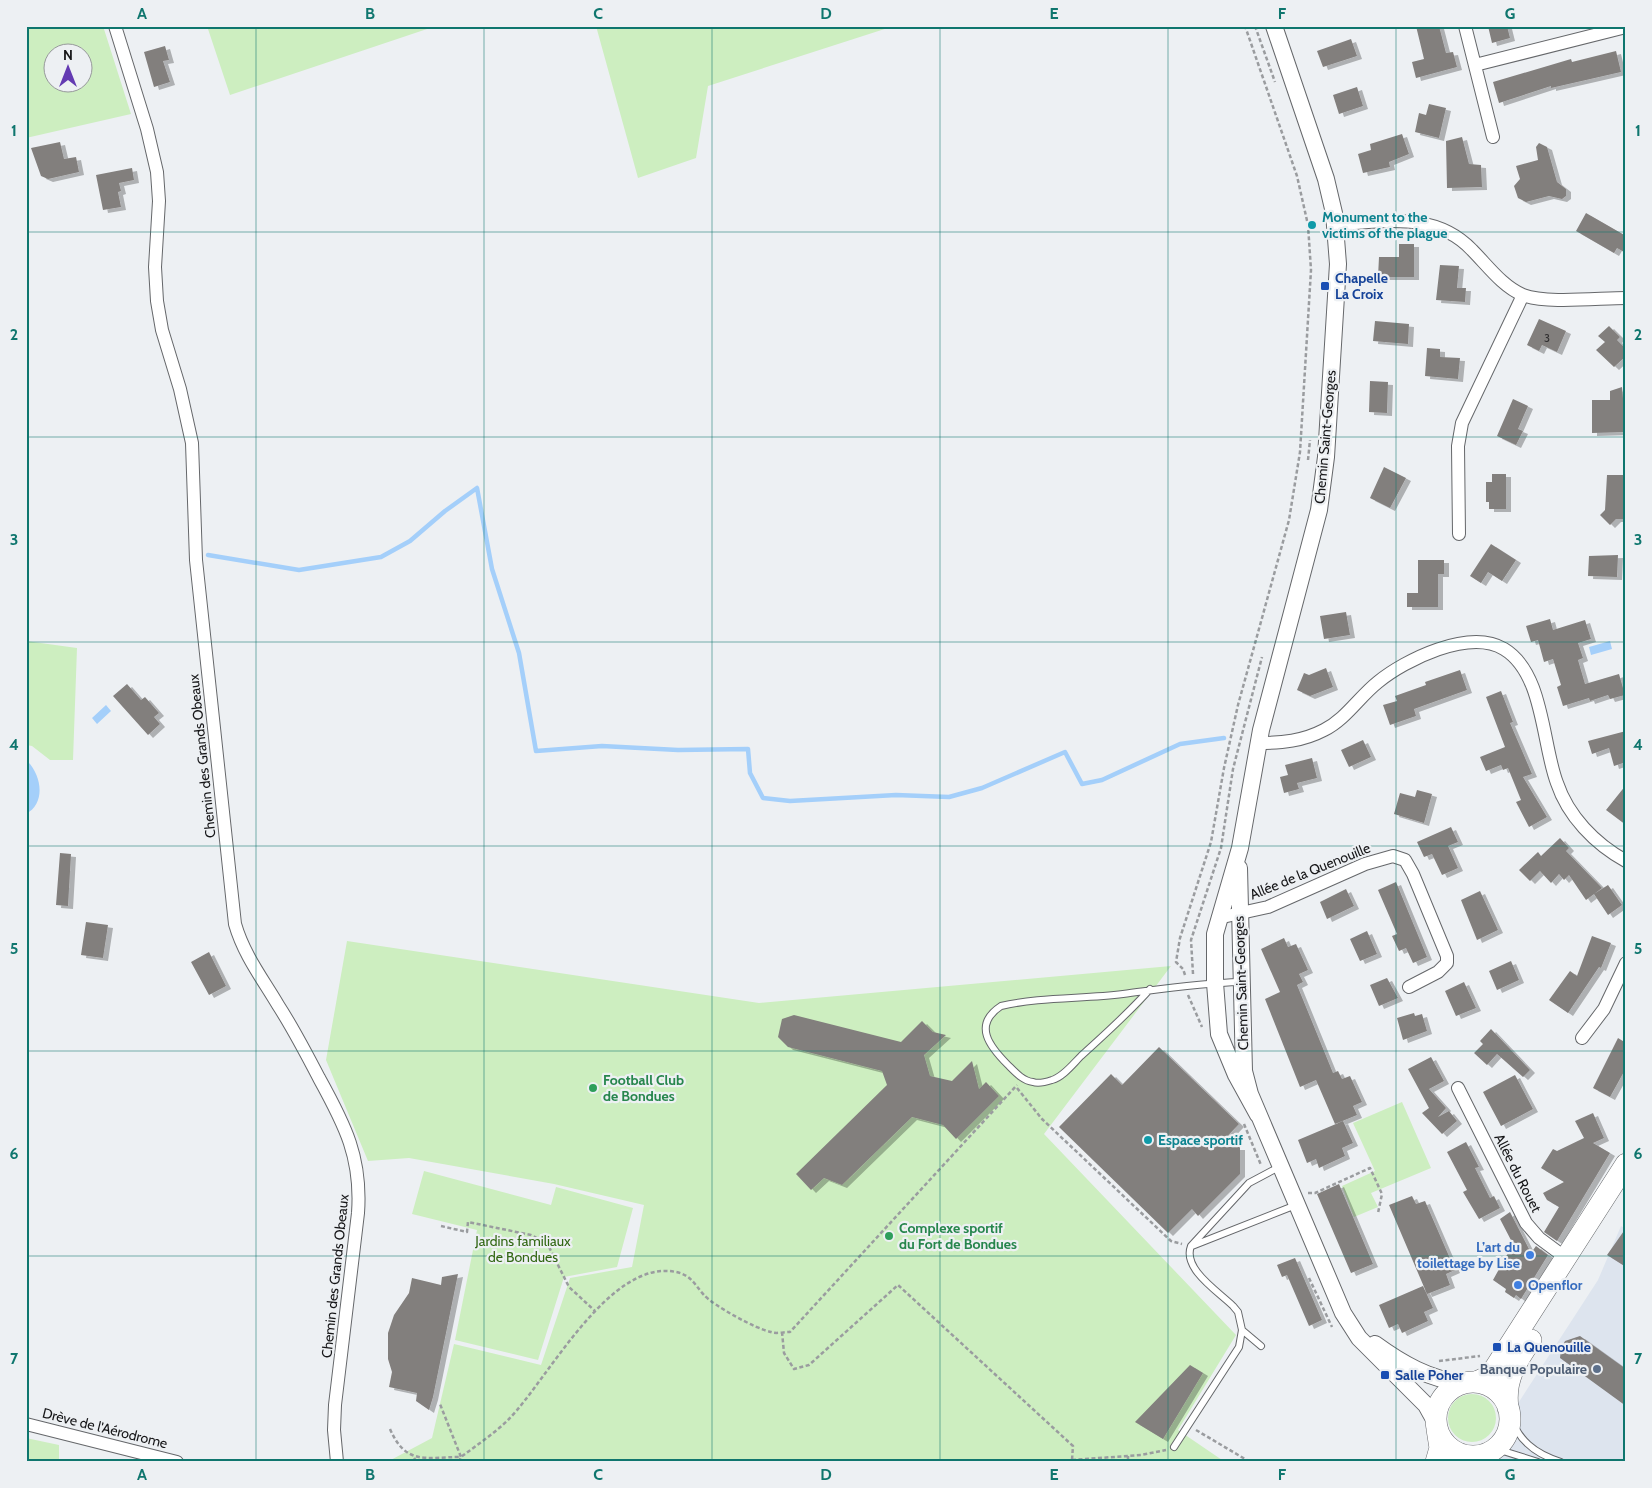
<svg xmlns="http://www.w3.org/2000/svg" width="1652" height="1488" font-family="Cabin,sans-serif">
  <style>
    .built { fill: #dde4ee }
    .green { fill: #cdeec0; fill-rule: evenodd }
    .water { fill: #a4cffa }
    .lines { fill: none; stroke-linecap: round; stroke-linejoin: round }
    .stream { stroke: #a4cffa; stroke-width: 4.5 }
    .building { fill: #827f7d; filter: url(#shadow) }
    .service-casing { stroke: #65676a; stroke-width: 8 }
    .minor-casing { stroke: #65676a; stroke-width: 14 }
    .tertiary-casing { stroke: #65676a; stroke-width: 18 }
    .primary-casing { stroke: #65676a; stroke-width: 22 }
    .path { stroke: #9a9c9f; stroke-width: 2.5; stroke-dasharray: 4 2.5; stroke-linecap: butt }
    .service { stroke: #fff; stroke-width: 6 }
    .minor { stroke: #fff; stroke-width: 12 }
    .tertiary { stroke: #fff; stroke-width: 16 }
    .primary { stroke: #fff; stroke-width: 21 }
    .grid { fill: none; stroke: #0f766e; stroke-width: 1; stroke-opacity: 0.55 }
    .culture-dot { fill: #0f9aa8; stroke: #edf0f3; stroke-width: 2 }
    .transit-dot { fill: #1a4fb4; stroke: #edf0f3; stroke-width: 2 }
    .leisure-dot { fill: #2e9e5b; stroke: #edf0f3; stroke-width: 2 }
    .shop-dot { fill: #3f7fe0; stroke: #edf0f3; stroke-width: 2 }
    .service-dot { fill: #5c6f8a; stroke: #edf0f3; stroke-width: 2 }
    .labels { text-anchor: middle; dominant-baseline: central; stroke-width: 4.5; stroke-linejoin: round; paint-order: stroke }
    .number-label { font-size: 11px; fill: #313031 }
    .culture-label { font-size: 14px; font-weight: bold; fill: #0d838f; stroke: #edf0f3; text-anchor: start }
    .transit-label { font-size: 14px; font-weight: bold; fill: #164399; stroke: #edf0f3; text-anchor: start }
    .street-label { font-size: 14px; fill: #161618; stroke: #edf0f3 }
    .leisure-label { font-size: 14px; font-weight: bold; fill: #27864d; stroke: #edf0f3; text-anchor: start }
    .park-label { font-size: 14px; fill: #326714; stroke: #edf0f3 }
    .shop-label { font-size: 14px; font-weight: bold; fill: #366cbe; stroke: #edf0f3; text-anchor: end }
    .service-label { font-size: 14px; font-weight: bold; fill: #4e5e75; stroke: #edf0f3; text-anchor: end }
    .neatline { fill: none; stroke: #0f766e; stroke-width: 2 }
    .grid-label { font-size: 16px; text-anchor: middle; font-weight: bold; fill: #0f766e }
  </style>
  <defs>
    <filter id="shadow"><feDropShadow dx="5" dy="3" stdDeviation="0" flood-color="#0004"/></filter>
  </defs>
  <rect width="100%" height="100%" fill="#edf0f3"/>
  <path class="built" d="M1621,1226L1626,1229V1462H1483L1515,1408L1598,1280Z"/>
  <path class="green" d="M26,26H103L131,114L26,138ZM52,52H82V82H52Z
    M215,26H436L230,95L208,29Z
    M596,26H894L708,86L696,158L638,178Z
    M26,641L77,648L73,760H50L32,746L26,745Z
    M347,941L759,1003L1171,966L1044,1134L1236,1335L1178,1430L1225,1462H387L432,1438L454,1344L541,1365L570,1278L632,1267L644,1205L554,1184L409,1158L368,1161L326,1060Z
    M1402,1102L1431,1168L1371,1193L1378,1207L1354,1217L1342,1186L1375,1171L1353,1123Z
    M424,1171L551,1205L556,1187L633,1208L617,1267L564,1277L538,1360L455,1340L477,1230L412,1214Z
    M1448 1418a24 24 0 1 1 48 0a24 24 0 1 1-48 0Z
    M26,1438L59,1445V1462H26Z"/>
  <path class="water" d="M1610,641L1612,649L1591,655L1589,647Z
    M106,705L111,711L97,724L92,718Z
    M26,760C41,773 47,803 26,814Z"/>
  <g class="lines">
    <path class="stream" d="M208,555L299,570L381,557L410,541L445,511L477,488L492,569L519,653L536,751L602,746L678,750L748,749L750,773L763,798L790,801L896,795L949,797L982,788L1065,752L1082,784L1102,780L1180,744L1224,738"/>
  </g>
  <path class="building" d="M1416,26H1439L1446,53L1453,52L1457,67L1416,78L1412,62L1424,59Z
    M1488,26H1507L1510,38L1492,43Z
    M1351,39L1357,56L1323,67L1317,51Z
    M165,46L169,60L163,61L170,82L154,87L144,52Z
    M1616,51L1621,72L1551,88V86L1499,103L1493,82L1571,59L1572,62Z
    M1357,87L1363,106L1339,114L1333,95Z
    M1429,104L1446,108L1439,138L1415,132L1419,113L1426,115Z
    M1402,134L1409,154L1389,162L1390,167L1363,173L1358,154L1371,150L1370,144Z
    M1462,137L1469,164L1481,165L1482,187L1447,188L1446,141Z
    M60,142L64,159L76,157L79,172L48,179L41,176L31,148Z
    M1539,143L1547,147L1557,182L1566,189V196L1562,199L1549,196L1526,202L1518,198L1514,186L1520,179L1516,166L1538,160L1536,147Z
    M132,168L134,180L119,183L121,191L118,192L121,207L103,210L96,175Z
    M1586,213L1626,236V253L1617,248L1614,253L1576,231Z
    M1399,244H1414V277H1378L1379,257H1399Z
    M1440,265L1459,266L1457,288H1466L1465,302L1436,300Z
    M1539,319L1566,331L1557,352L1542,345L1539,351L1527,345Z
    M1375,321L1409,324L1408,344L1373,341Z
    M1609,326L1620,337L1617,340L1626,349V356L1614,367L1596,350L1605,342L1598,336Z
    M1427,348L1440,349V357L1460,358L1458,379L1425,376Z
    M1370,381L1388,382L1387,413L1369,412Z
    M1622,387L1626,432L1592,433V400H1610V391Z
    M1513,399L1528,406L1518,429L1523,431L1516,445L1497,436Z
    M1384,467L1406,478L1390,508L1370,498Z
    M1492,474H1506V509H1489V502H1486V482H1492Z
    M1607,475H1625L1626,519H1616L1610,525L1600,515L1605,510Z
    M1491,544L1516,560L1502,581L1488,572L1481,583L1470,576Z
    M1618,555L1617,577L1588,576L1589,556Z
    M1418,560H1444V574H1438V607H1407V593H1418Z
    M1346,612L1350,635L1324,639L1320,616Z
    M1550,619L1553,630L1585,620L1591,639L1578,643L1583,658L1578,660L1585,684L1619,674L1625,695L1610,699L1608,695L1590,701L1589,698L1563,706L1557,687L1561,685L1553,659L1544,662L1538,640L1531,642L1526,626Z
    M1326,668L1333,687L1310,696L1297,690L1304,673L1309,675Z
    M1460,670L1467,690L1414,709L1416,716L1390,725L1383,705L1397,701L1395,696L1426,685L1425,682Z
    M127,684L141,700L145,697L159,713L154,717L160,724L148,735L113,696Z
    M1501,691L1513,722L1510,723L1532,774L1523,777L1547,817L1529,827L1516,802L1521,800L1508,768L1503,770L1501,765L1486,771L1480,757L1505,747L1486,697Z
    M1626,731V762L1614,766L1609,748L1592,754L1588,741Z
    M1363,740L1371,757L1349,767L1341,750Z
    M1312,758L1317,778L1297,783L1299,789L1284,793L1280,777L1288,775L1285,765Z
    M1626,785V825L1606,810Z
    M1417,790L1432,794L1424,823L1394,814L1400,793L1415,797Z
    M1451,827L1458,842L1448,846L1458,868L1442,875L1432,854L1424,857L1417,842Z
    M1560,838L1569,848L1566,851L1602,888L1586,900L1569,875L1564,880L1559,874L1551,883L1540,871L1530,881L1519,870L1538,852L1541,856Z
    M60,853L71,854L68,906L56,905Z
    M1396,882L1427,957L1413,963L1406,948L1399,951L1392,936L1397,934L1378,890Z
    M1608,885L1622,905L1608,915L1594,894Z
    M1346,889L1354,906L1327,919L1320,902Z
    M1480,891L1498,930L1477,940L1461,900Z
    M86,922L108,925L103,958L81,955Z
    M1367,931L1377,954L1360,961L1350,939Z
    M1592,936L1611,943L1601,968L1599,967L1568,1013L1549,1000L1570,971L1577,976Z
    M1284,938L1288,947L1296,944L1308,970L1299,974L1303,982L1297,985L1333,1073L1338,1071L1342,1079L1350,1076L1362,1102L1353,1106L1357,1115L1335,1124L1316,1080L1300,1087L1265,999L1280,992L1261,949Z
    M209,952L226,986L209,995L191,962Z
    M1511,961L1519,980L1497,990L1489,971Z
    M1387,978L1398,998L1379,1006L1370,985Z
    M1464,982L1476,1008L1456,1016L1445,991Z
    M1414,1013L1415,1016L1422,1014L1427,1031L1403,1040L1397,1018Z
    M794,1015L901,1042L922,1021L933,1032L946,1035L924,1055L930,1076L952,1081L972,1061L979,1089L986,1082L999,1096L956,1139L943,1125L912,1117L842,1185L824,1178L811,1190L796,1174L887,1085L882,1071L788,1047L778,1037L782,1019Z
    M1491,1029L1530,1070L1523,1077L1497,1054L1487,1065L1474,1053L1483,1044L1480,1041Z
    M1618,1038L1626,1043V1068L1610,1097L1593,1088Z
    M1159,1047L1239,1124L1217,1147H1240V1174L1198,1216L1192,1209L1168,1233L1059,1127L1111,1074L1122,1085Z
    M1431,1057L1444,1081L1429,1089L1446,1108L1438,1117L1449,1111L1457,1121L1442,1134L1422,1113L1429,1108L1408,1069Z
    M1515,1075L1533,1109L1501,1126L1483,1092Z
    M1593,1113L1604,1138L1593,1143L1610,1153L1557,1241L1544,1232L1559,1207L1547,1200L1543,1193L1564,1182L1541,1168L1553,1149L1557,1151L1584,1138L1575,1121Z
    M1343,1121L1353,1143L1342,1148L1345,1156L1319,1168L1316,1159L1307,1163L1298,1140Z
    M1466,1142L1479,1167L1475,1168L1490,1198L1494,1196L1500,1208L1479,1219L1463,1192L1467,1190L1447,1152Z
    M1339,1184L1373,1264L1351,1273L1317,1194Z
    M1412,1196L1416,1204L1425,1201L1455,1270L1446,1274L1450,1285L1427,1294L1389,1205Z
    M1510,1212L1531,1253L1536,1246L1548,1255L1521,1299L1516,1295L1514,1298L1505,1292L1506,1289L1493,1280L1513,1244L1500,1219Z
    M1626,1228V1267L1607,1255Z
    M1295,1258L1322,1320L1309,1326L1287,1275L1282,1277L1277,1265Z
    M458,1274L433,1397L429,1410L416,1401L417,1393L389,1387L392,1372L388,1359V1333L394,1315L409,1293L412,1278L441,1285L442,1277Z
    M1423,1286L1433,1308L1424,1312L1428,1321L1402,1333L1398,1324L1389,1328L1379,1305Z
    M1580,1336L1626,1369V1406L1560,1358L1561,1349L1565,1341Z
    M1190,1365L1203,1373L1163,1439L1135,1422Z"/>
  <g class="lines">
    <defs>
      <path id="service" d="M1150,989C1129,1013 1105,1034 1081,1056C1073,1064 1063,1077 1052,1080C1046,1082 1038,1084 1033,1082C1023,1081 1015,1072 1008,1065C990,1047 972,1025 1001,1006C1040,997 1083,999 1123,994C1162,989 1200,983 1240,982
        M1192,1246L1296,1205
        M1242,1330L1261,1346
        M1510,1414C1517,1440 1535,1454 1561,1462
        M1174,1447L1239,1347L1242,1330L1238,1312L1233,1306C1219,1292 1182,1269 1191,1246L1249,1183L1279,1167
        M1488,1452L1503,1451L1538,1462"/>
      <path id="minor" d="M115,26L147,129L157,172L159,201L155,267L157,301L162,330L180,389L192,443L196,560L235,924C244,955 262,978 278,1005C293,1028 306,1053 319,1078C345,1125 362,1158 358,1213L335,1405L334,1430L337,1462
        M1465,26L1493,137
        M1475,65L1626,27
        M1336,224C1385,222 1435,211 1472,250C1487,265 1503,287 1523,295C1546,304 1599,298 1626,298
        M1459,534L1458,446L1462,423L1523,295
        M1258,743C1282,743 1303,741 1324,730C1346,719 1359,697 1378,682C1405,660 1469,628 1504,649C1544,673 1542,744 1557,783C1568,816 1595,844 1626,861
        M1218,918L1268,907L1365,864L1393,856L1405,860L1413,874L1447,956V963L1438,972L1409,987
        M1582,1038L1604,1009L1626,963
        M1458,1088L1526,1223L1539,1238L1566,1258
        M26,1424L177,1462"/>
      <path id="tertiary" d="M1239,868L1244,1071L1250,1094L1343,1313L1359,1338L1426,1405L1436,1423
        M1258,1115L1236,1075L1219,1034L1215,983V934L1240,848L1261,730L1319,510L1326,457L1338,264L1334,213L1326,179L1274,26
        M1375,1344C1401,1363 1430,1380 1463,1383"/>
      <path id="primary" d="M1476,1382L1485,1378L1495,1368L1626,1164
        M1436 1419a37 37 0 1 1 74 0a37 37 0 1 1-74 0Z
        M1508,1408C1504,1380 1516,1362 1531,1340
        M1436,1462L1440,1448L1437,1429"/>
    </defs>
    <use href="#service" class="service-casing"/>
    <use href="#minor" class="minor-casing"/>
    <use href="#tertiary" class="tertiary-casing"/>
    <use href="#primary" class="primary-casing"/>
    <path class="path" d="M1255,26L1275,82
      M1308,460L1310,440
      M1193,974L1191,940L1221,848L1233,769L1262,657
      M1185,975L1183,969L1176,962L1180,938L1211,842L1224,768L1238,705L1289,520L1300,452L1311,270L1308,225L1297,176L1245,26
      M1188,995L1202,1027
      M1017,1088L1042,1119L1171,1241L1182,1244
      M1244,1124L1261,1165
      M1308,1193H1315L1370,1168L1382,1194L1378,1213
      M441,1226L467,1232L468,1222L531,1235L547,1243L569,1287L595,1311
      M1309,1278L1332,1327
      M782,1332L784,1353L794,1369L809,1365L898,1285L1073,1446L1072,1460L1049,1462
      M1439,1361L1480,1356
      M390,1429C406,1466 426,1457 461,1457L440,1404
      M1196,1430L1250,1462
      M1128,1456V1462
      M414,1458L417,1462
      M1072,1460L1141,1455L1166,1450
      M459,1462L461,1457C477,1445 495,1433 509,1419C548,1379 610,1258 676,1272C691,1275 695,1285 704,1295C714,1306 756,1329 771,1332C776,1334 784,1332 790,1332L1017,1085
      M1466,1462L1472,1455"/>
    <use href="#service" class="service"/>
    <use href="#minor" class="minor"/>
    <use href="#tertiary" class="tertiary"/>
    <use href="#primary" class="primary"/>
  </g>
  <path class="grid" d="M256,26V1462M484,26V1462M712,26V1462M940,26V1462M1168,26V1462M1396,26V1462M26,232H1626M26,437H1626M26,642H1626M26,846H1626M26,1051H1626M26,1256H1626"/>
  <g class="culture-dot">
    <circle cx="1312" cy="225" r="5"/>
    <circle cx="1148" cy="1140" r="5"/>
  </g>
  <g class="transit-dot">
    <rect x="1320" y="281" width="10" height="10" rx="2.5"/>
    <rect x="1492" y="1342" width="10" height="10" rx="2.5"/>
    <rect x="1380" y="1370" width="10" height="10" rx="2.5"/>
  </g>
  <g class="leisure-dot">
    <circle cx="593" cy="1088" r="5"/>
    <circle cx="889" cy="1236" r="5"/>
  </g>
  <g class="shop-dot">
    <circle cx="1530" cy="1255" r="5"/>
    <circle cx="1518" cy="1285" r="5"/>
  </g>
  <circle class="service-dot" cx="1597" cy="1369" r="5"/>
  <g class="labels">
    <g class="number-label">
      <text x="1547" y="338">3</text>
    </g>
    <g class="culture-label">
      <text x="1322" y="217">Monument to the<tspan x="1322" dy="16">victims of the plague</tspan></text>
      <text x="1158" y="1140">Espace sportif</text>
    </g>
    <g class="transit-label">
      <text x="1335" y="278">Chapelle<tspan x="1335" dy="16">La Croix</tspan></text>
      <text x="1507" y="1347">La Quenouille</text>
      <text x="1395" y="1375">Salle Poher</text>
    </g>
    <g class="street-label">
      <text transform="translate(1325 437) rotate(-85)">Chemin Saint-Georges</text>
      <text transform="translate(202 756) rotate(-96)">Chemin des Grands Obeaux</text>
      <text transform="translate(1310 871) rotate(-22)">Allée de la Quenouille</text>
      <text transform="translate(1241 983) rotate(-92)">Chemin Saint-Georges</text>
      <text transform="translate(1518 1173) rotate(63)">Allée du Rouet</text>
      <text transform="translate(335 1276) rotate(-84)">Chemin des Grands Obeaux</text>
      <text transform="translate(105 1428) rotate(14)">Drève de l'Aérodrome</text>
    </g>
    <g class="leisure-label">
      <text x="603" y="1080">Football Club<tspan x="603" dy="16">de Bondues</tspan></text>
      <text x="899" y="1228">Complexe sportif<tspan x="899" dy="16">du Fort de Bondues</tspan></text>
    </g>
    <g class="park-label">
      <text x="523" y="1241">Jardins familiaux<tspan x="523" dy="16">de Bondues</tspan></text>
    </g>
    <g class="shop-label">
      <text x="1520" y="1247">L’art du<tspan x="1520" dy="16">toilettage by Lise</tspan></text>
      <text x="1528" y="1285" text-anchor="start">Openflor</text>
    </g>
    <g class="service-label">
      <text x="1587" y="1369">Banque Populaire</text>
    </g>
  </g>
  <rect width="1652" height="1488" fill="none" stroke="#edf0f3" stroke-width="55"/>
  <g transform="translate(68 68)"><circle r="24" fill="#edf0f3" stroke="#97999b"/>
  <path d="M0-4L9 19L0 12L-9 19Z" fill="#633ab2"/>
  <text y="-8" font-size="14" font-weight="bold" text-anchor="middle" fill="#161618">N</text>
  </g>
  <rect x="28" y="28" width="1596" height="1432" class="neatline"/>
  <g class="grid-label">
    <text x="142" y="19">A</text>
    <text x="370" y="19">B</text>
    <text x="598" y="19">C</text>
    <text x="826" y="19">D</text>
    <text x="1054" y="19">E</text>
    <text x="1282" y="19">F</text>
    <text x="1510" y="19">G</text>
    <text x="14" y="136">1</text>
    <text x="1638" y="136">1</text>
    <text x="14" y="340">2</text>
    <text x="1638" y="340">2</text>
    <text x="14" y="545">3</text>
    <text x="1638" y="545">3</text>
    <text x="14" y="750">4</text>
    <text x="1638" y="750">4</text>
    <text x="14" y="954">5</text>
    <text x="1638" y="954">5</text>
    <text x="14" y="1159">6</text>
    <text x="1638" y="1159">6</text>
    <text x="14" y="1364">7</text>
    <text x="1638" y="1364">7</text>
    <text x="142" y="1480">A</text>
    <text x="370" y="1480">B</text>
    <text x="598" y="1480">C</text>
    <text x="826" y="1480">D</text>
    <text x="1054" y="1480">E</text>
    <text x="1282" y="1480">F</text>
    <text x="1510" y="1480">G</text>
  </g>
</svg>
